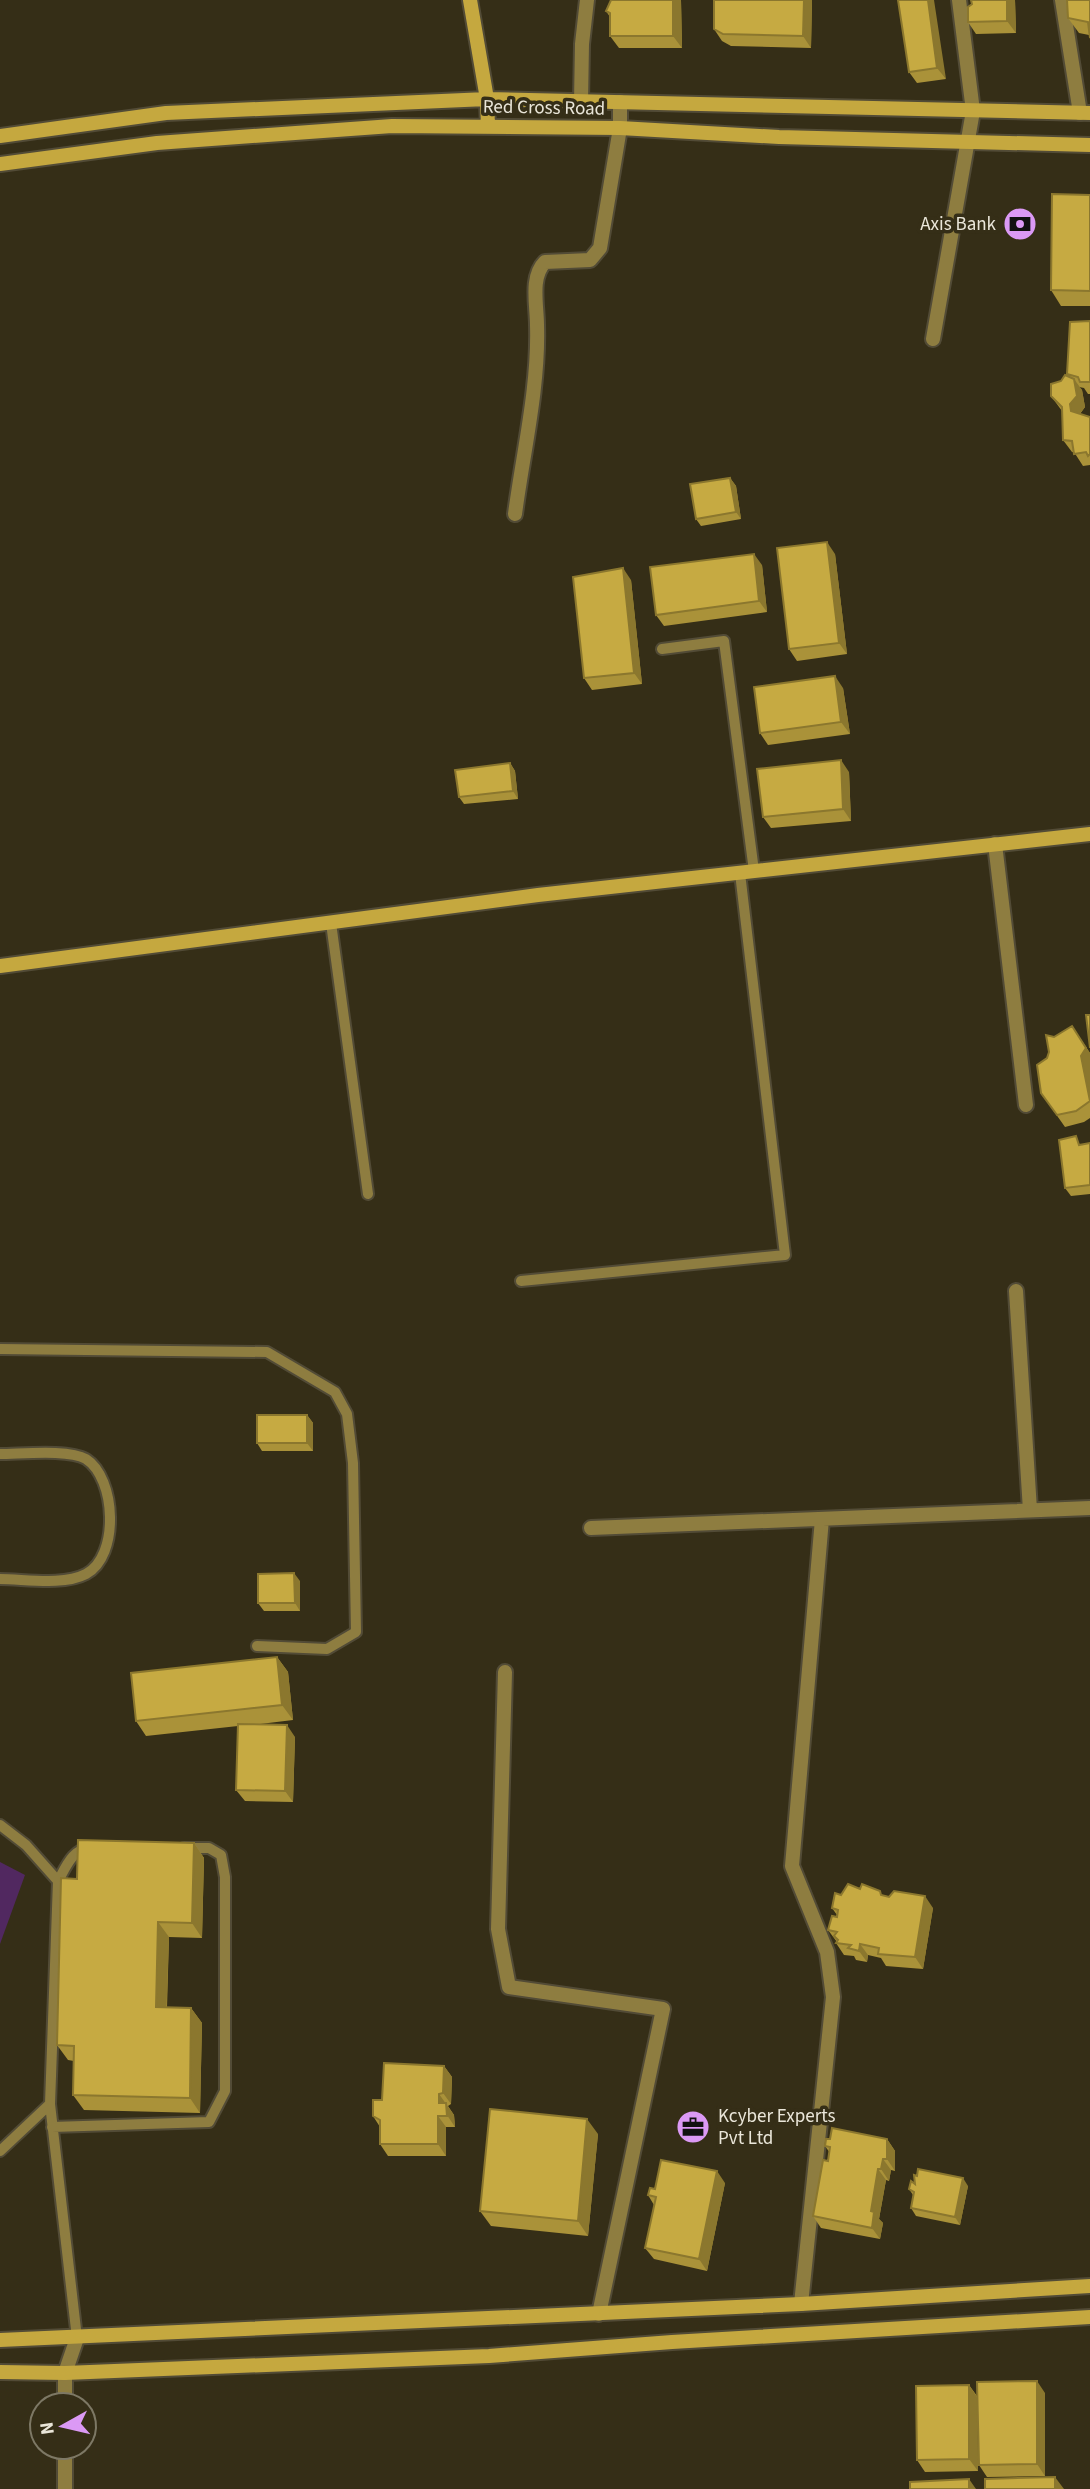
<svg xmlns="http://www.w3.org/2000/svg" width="1090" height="2489" font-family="'Source Sans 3',sans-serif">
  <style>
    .green { fill: #512860 }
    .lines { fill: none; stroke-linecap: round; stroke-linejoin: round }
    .lane-casing { stroke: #524b36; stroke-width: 14 }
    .street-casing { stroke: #524b36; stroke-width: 18 }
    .secondary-casing { stroke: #524b36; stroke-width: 18 }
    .lane { stroke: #8e7d40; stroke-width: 10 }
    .street { stroke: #8e7d40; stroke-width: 14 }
    .secondary { stroke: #c5a83f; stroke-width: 14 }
    .wall { fill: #aa9239 }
    .shaded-wall { fill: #8b772e }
    .building { fill: #c6aa42; stroke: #8b772e; stroke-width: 2 }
    .labels { text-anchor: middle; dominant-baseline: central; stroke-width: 7; stroke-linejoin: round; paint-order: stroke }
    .street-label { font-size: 19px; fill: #eae6d9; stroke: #352e17 }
    .poi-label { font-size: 19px; fill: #eae6d9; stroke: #352e17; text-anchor: end }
  </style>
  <rect width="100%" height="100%" fill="#352e17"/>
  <path class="green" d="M0,1862L25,1875L0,1944Z"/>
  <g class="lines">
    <defs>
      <path id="lane" d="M662,649L724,641L754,871
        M331,923L368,1194
        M521,1281L785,1255L740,873
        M0,1349L267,1352L335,1392L347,1414L353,1463L356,1632L327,1649L257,1646
        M0,1454C21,1454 69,1449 86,1459C116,1478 120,1556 86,1574C63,1586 25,1579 0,1579
        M0,1825L26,1845L58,1881L50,2104L0,2151
        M58,1881C66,1867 73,1848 91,1848
        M50,2104L77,2338
        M52,2127L209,2122L225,2091V1877L221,1855L209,1848H184"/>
      <path id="street" d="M1062,0L1080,113
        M581,102L582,44L587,0
        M933,339L973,111L959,0
        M515,514C523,453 539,387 537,325C537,305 530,277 545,262L590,260L600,248L620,128V102
        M995,844L1026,1105
        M1016,1291L1030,1510
        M591,1528L1090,1508
        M505,1672L498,1929L509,1987L663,2009L599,2314
        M801,2304L833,1997L827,1952L792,1866L822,1519
        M65,2405V2373L77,2338
        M65,2489V2447"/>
      <path id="secondary" d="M470,0L487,99L488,127
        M0,136L166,113L487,99L1090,113
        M0,164L157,143L392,126L620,128L779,137L1090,145
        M0,966L538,895L1090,834
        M0,2340L801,2304L1090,2286
        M0,2372L65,2373L489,2356L672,2342L1090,2317"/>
    </defs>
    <use href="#lane" class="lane-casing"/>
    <use href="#street" class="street-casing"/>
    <use href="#secondary" class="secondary-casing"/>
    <use href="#lane" class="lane"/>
    <use href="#street" class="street"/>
    <use href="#secondary" class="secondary"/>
  </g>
  <path class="wall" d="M611,0H681L682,48H619L610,36V17L606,11Z
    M714,0H812L811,48L731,46L722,41L714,29Z
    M898,0L946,79L917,83L909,72Z
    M1015,0L1016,33L976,34L968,22L972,4Z
    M1090,0V39L1089,35L1079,33L1068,18Z
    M1090,195V306H1061L1051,290Z
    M1090,321V394H1088L1084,388L1079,387L1082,390L1085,407L1080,414L1090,417V465L1083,466L1074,452H1072L1063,440L1062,411L1051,396L1061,381L1069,377L1067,374Z
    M730,478L736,486L741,519L701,526L696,519Z
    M835,554L847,654L797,661L789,649Z
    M762,565L767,612L664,626L656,615Z
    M631,580L642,684L592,690L584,678Z
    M843,688L850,734L768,745L760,733Z
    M510,763L515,771L518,799L464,804L459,797Z
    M849,772L851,821L771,828L763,817Z
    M1054,1037L1080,1038L1090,1053V1118L1084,1122L1065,1127L1041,1093L1047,1058Z
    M1090,1143V1194L1071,1196L1065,1188L1081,1145Z
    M307,1415L313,1423V1451H262L257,1443Z
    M300,1581V1611H264L258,1603Z
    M277,1657L288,1672L293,1720L252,1725L295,1737L293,1802L245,1801L236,1790L238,1726L146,1736L136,1721Z
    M194,1843L204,1858L202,1938L169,1937L167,2008H191L202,2023L200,2113L84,2110L73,2095L74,2061L68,2060L57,2045L77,1879Z
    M860,1889L933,1908L923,1969L886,1966L881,1958L868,1955L867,1962L856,1960L854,1956L844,1955L836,1943L837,1942L828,1930L837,1915L832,1908L841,1895Z
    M444,2066L452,2077L451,2104L448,2106L454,2115L455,2127H446V2156H388L380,2144V2127L373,2116L382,2100Z
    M598,2134L588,2236L491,2226L480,2211Z
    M830,2139H887L895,2151V2171L891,2170L889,2181L886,2180L879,2219L883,2223L880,2239L821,2228L813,2216L828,2161L830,2153L825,2146Z
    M725,2183L707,2271L654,2259L645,2248L654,2205L648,2195L655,2189Z
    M968,2186L960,2225L916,2216L911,2208L913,2195L909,2189Z
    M969,2385L977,2396L1045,2393V2476L987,2477L979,2465L977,2408L978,2471L925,2472L917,2460Z"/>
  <path class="shaded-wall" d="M673,0H681L682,48L673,36Z
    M804,0H812L811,48L803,36Z
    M928,0H934L946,79L937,68Z
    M1007,0H1015L1016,33L1007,21Z
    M1074,379L1082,390L1085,407L1078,416L1071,411L1070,404Z
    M730,478L736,486L741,519L736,512Z
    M827,542L835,554L847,654L839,643Z
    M754,554L762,565L767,612L759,601Z
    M623,568L631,580L642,684L634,673Z
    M835,676L843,688L850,734L841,722Z
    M841,760L849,772L851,821L843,809Z
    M510,763L515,771L518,799L513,791Z
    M1072,1026L1090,1053V1102L1081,1056Z
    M307,1415L313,1423V1451L307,1443Z
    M294,1573L300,1581V1611L295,1603Z
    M277,1657L288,1672L293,1720L282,1705Z
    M287,1725L295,1737L293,1802L285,1791Z
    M194,1843L204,1858L202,1938L192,1923Z
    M925,1896L933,1908L923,1969L915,1957Z
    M158,1922L169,1937L166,2023L156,2007Z
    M860,1944L868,1955L867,1962L859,1951Z
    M191,2008L202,2023L200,2113L190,2098Z
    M444,2066L452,2077L451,2104L443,2093Z
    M439,2094L454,2115L455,2127L439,2103Z
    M438,2116L446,2127V2156L438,2144Z
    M587,2119L598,2134L588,2236L578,2221Z
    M887,2139L895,2151V2171L887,2159Z
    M883,2159L891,2170L889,2181L881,2169Z
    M878,2169L886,2180L879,2219L883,2223L880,2239L872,2228L871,2211Z
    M717,2171L725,2183L707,2271L699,2259Z
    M963,2178L968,2186L960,2225L955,2217Z
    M1037,2381L1045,2393V2476L1037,2464Z
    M969,2385L977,2397L978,2471L969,2459Z
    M1055,2477L1064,2489H1055Z
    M969,2479L976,2489H969Z"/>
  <path class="building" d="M611,0H673V36H610V13L606,11Z
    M714,0H804L803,36L723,34L714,29Z
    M898,0H928L937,68L909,72Z
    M971,0H1007V21L968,22V7L972,4Z
    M1067,0H1090V38L1088,22L1068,18Z
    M1052,194L1090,195V291L1051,290Z
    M1090,321V382H1080L1078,377L1067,374L1070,322Z
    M1065,375L1074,379L1077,396L1070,404L1071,411L1090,417V454L1088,456L1086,452L1074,454L1072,441L1063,440L1062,407L1051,396V384L1061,381Z
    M730,478L736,512L696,519L690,484Z
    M827,542L839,643L789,649L777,548Z
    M754,554L759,601L656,615L650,567Z
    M623,568L634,673L584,678L573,577Z
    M835,676L841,722L760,733L754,687Z
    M841,760L843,809L763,817L757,769Z
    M510,763L513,791L459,797L455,770Z
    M1086,1015H1090V1048Z
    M1072,1026L1086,1048L1081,1056L1090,1101L1076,1111L1057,1115L1041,1093L1037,1065L1047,1058L1049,1052L1046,1035L1054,1037Z
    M1076,1136L1079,1145L1090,1143V1185L1065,1188L1059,1140Z
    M257,1415H307V1443H257Z
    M294,1573L295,1603H258V1574Z
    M277,1657L282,1705L136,1721L131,1673Z
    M238,1724L287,1725L285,1791L236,1790Z
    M78,1840L194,1843L192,1923L158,1922L156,2007L191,2008L190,2098L73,2095L74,2046L57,2045L61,1878L77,1879Z
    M848,1884L860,1889L862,1884L880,1891L881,1895L889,1897L894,1891L925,1896L915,1957L878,1954L879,1948L860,1944L859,1951L848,1948L851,1945L836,1943L838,1940L834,1936L837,1932L828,1930L832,1916L837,1917L838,1910L832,1908L835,1893L841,1895Z
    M384,2063L444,2066L443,2093L439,2094V2103H446L447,2116H438V2144H380V2120L373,2116V2100H382Z
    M490,2109L587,2119L578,2221L480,2211Z
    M832,2128L887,2139V2159H883L881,2169H878L871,2211L874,2212L872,2228L813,2216L823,2160L828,2161L830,2147L825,2146L826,2139H830Z
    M661,2160L717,2171L699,2259L645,2248L656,2197L648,2195L650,2188L655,2189Z
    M918,2169L963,2178L955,2217L911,2208L914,2192L909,2189L911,2181L915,2184L914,2175L917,2176Z
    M1037,2381V2464L979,2465L977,2382Z
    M969,2385V2459L917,2460L916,2386Z
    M1055,2477V2489H985V2479Z
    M969,2479V2489H910V2482Z"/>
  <defs>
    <symbol id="bank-disc" viewBox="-11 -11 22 22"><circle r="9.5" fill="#db99f5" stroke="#352e17"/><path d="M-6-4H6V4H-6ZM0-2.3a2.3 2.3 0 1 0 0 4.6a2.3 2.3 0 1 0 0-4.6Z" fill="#111"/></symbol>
    <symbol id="office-disc" viewBox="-11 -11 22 22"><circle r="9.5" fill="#db99f5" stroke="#352e17"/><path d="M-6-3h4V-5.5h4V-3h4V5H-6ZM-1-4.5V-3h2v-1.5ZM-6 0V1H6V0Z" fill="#111"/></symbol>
  </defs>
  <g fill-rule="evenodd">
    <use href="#bank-disc" x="1001" y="205" width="38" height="38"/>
    <use href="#office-disc" x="674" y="2108" width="38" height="38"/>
  </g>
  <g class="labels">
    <g class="street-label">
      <text transform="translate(544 108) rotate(1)">Red Cross Road</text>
    </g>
    <g class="poi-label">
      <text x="996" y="224">Axis Bank</text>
      <text x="718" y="2116" text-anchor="start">Kcyber Experts<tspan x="718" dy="22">Pvt Ltd</tspan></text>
    </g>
  </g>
  <g transform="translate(63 2426) rotate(262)"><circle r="33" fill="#352e17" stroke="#7d7865" stroke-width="2"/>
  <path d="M0-5L12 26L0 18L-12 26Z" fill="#db99f5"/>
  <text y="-10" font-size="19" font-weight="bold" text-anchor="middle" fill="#eae6d9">N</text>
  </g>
</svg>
